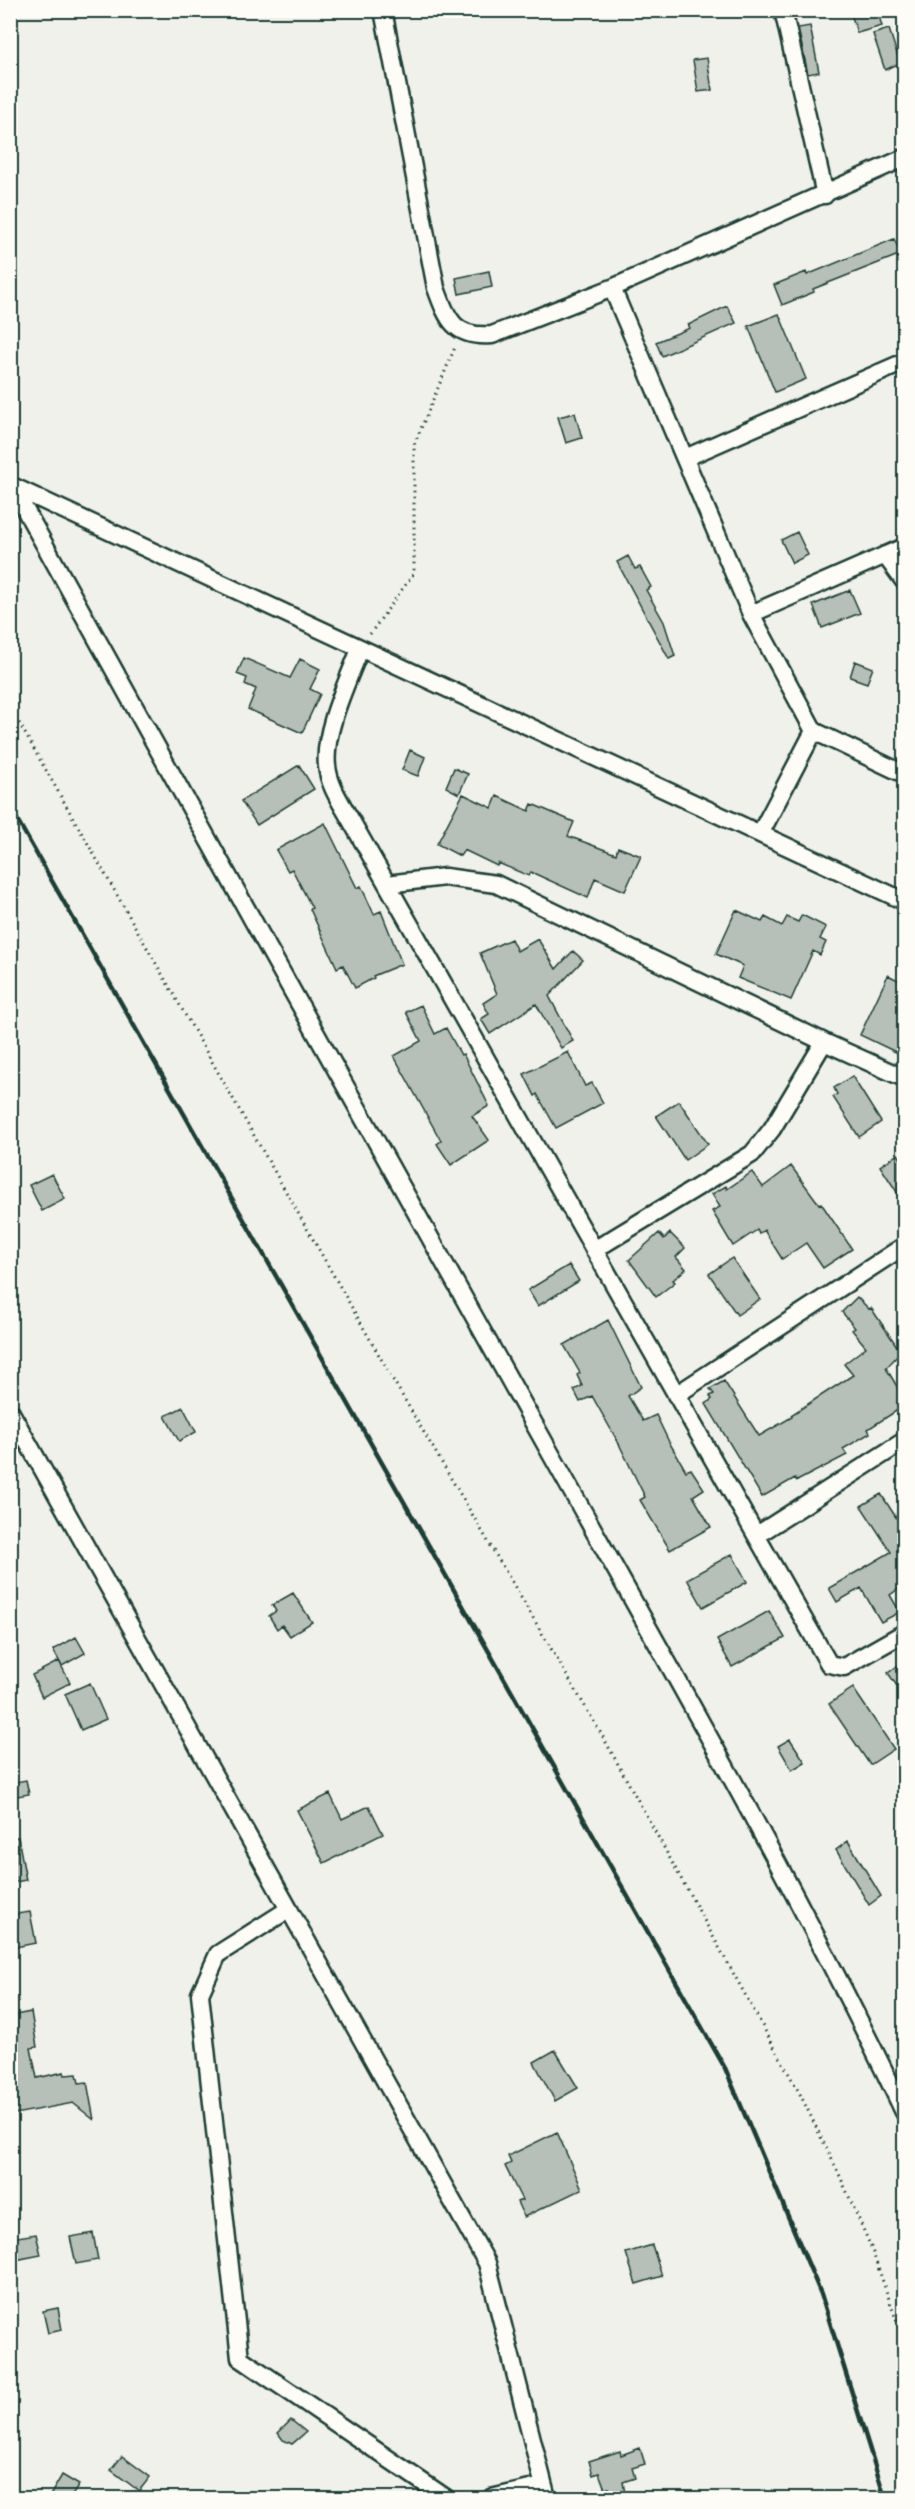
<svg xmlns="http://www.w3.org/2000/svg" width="915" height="2509" font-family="'Shantell Sans',sans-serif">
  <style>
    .building { fill: #b6bfb8; stroke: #1f3d34; stroke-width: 1.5 }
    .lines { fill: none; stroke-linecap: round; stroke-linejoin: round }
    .street-casing { stroke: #1f3d34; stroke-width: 21 }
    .path { stroke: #1f3d34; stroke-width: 3; stroke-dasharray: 1.5 4.5; stroke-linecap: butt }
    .street { stroke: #fdfcf7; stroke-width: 16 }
    .rail { stroke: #1f3d34; stroke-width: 4.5 }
  </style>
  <rect width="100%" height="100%" fill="#f0f1eb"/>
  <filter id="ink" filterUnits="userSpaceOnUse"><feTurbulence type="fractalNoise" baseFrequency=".0167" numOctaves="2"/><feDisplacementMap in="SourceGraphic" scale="12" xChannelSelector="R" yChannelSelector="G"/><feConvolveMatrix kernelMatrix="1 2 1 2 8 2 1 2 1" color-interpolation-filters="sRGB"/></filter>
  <g filter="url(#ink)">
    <path class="building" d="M850,10H877L882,26L857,33Z
      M810,26L819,72L808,74L798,28Z
      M889,29L900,63L885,70L873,34Z
      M707,58L712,90L698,92L693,60Z
      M894,239L901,254L813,289L814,292L782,305L774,285L806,272L807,275Z
      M489,271L492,287L459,294L456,278Z
      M727,306L736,323L662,356L656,342L690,328L688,325Z
      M779,314L806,379L775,392L748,326Z
      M575,413L582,438L566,443L558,417Z
      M797,532L808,555L792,563L781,540Z
      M628,556L635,569L640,567L651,587L646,590L664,622L675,656L669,659L617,562Z
      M850,590L860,613L822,628L813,605Z
      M244,658L290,678L300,659L320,669L310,689L320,694L302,733L248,709L256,689L245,684L247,678L237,674Z
      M855,661L873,668L867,683L850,677Z
      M410,750L425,757L418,776L402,770Z
      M299,765L314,789L257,825L241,801Z
      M454,768L468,774L459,794L446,787Z
      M463,794L492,808L497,796L529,811L532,804L574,822L568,836L616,854L618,847L641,856L625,891L595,878L588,898L531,872L529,876L498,863L497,866L464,850L460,856L437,844Z
      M325,823L357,888L361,886L374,914L381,911L402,964L373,976L374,978L355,988L343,965L337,968L310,909L312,908L292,869L288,871L276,850Z
      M736,910L762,922L765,917L782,926L787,917L798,922L802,915L826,927L820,939L826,942L820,955L813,951L791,1000L738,978L743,966L716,954Z
      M511,939L517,951L538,939L556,969L573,951L583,960L549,996L573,1041L561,1048L536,1004L490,1034L481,1019L489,1014L483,1003L497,994L480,953Z
      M888,975L904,983V1056L860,1035Z
      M421,1005L435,1034L446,1028L461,1055L463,1054L489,1106L472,1116L489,1140L451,1165L437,1144L441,1141L394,1056L421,1041L406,1012Z
      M568,1052L585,1086L592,1083L603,1103L556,1128L537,1094L535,1096L524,1074Z
      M852,1076L881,1122L859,1137L833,1097L837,1094L834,1088Z
      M679,1101L708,1144L685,1160L656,1116Z
      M898,1154L904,1164V1203L880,1166Z
      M791,1166L819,1204L821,1203L852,1249L823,1268L806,1243L782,1259L764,1230L759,1234L757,1230L733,1246L712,1211L720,1207L712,1194L726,1186L727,1189L752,1172L763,1187Z
      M52,1174L65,1199L42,1211L29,1185Z
      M659,1233L664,1239L670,1233L685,1248L676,1257L686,1269L673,1280L675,1282L656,1297L629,1260Z
      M732,1258L760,1299L737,1315L709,1274Z
      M569,1265L579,1281L538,1306L528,1290Z
      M857,1297L869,1309L871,1308L901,1352L886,1368L904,1398V1406L868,1429L870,1433L843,1449L847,1455L797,1481L795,1478L762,1497L706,1404L712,1399L710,1396L714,1394L710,1389L724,1381L759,1436L792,1417L791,1415L853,1375L844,1364L866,1347L852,1330L855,1328L842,1312Z
      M608,1320L641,1387L628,1396L643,1421L656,1415L669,1442L686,1471L691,1469L704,1489L693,1496L711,1527L670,1550L640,1500L645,1497L618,1442L592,1396L580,1402L574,1390L582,1386L577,1375L580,1373L564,1345Z
      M183,1407L196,1432L179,1441L165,1416Z
      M881,1494L897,1519L904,1515V1585L890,1595L900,1612L881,1622L861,1588L837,1602L829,1588L891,1552L861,1506Z
      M732,1554L747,1582L703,1607L687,1579Z
      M293,1593L312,1622L290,1636L282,1625L277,1629L269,1616L276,1611L272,1605Z
      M769,1611L785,1638L732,1667L717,1640Z
      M76,1637L85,1653L62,1666L53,1650Z
      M59,1661L70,1683L42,1697L32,1675Z
      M904,1661V1696L888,1673Z
      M90,1683L106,1719L81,1730L65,1694Z
      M853,1688L894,1749L870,1765L829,1704Z
      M790,1739L805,1762L792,1770L778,1746Z
      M26,1780L29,1794L12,1797L10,1783Z
      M330,1794L342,1819L369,1806L383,1834L324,1863L297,1810Z
      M10,1837H18L26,1880L10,1883Z
      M848,1841L881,1896L869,1905L836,1850Z
      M30,1912L36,1943L10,1948V1915Z
      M31,2012L37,2047L31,2048L37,2078L64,2072L65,2075L77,2074L79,2083L87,2082L94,2120L73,2103L15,2114L10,2090V2078L17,2077L10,2044V2016Z
      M555,2050L578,2088L555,2101L534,2062Z
      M557,2132L582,2189L524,2217L517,2202L522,2200L505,2166L511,2163L508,2156Z
      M93,2233L98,2260L76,2264L70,2237Z
      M36,2234L41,2255L15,2260L11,2238Z
      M652,2245L662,2276L636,2284L626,2253Z
      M58,2308L62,2330L48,2333L43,2311Z
      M291,2420L306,2432L292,2444L283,2440L278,2433Z
      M640,2448L645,2464L632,2468L635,2478L623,2482L626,2499H610L609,2488L605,2489L599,2473L593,2475L589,2461L620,2451L621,2455Z
      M122,2456L150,2477L139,2491L111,2470Z
      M62,2475L79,2485L70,2499H48Z"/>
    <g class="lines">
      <defs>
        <path id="street" d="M383,10L436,288C448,321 455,338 492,335L612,288L904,158
          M783,10L825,195
          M612,288L751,614L814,731L904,774
          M685,458L904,362
          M12,486C193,816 378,1143 561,1472C679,1683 800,1894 904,2112
          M12,486L904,901
          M885,555L904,581
          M751,614L904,547
          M360,649C348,681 323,731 327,766C329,785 340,801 349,817L829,1664L844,1667L904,1633
          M760,834L814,731
          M387,884L445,877L496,884L824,1042L904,1078
          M594,1250L752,1154L772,1129L824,1042
          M676,1395L904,1246
          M10,1411L487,2263L547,2498
          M757,1535L904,1441
          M289,1909L218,1954L200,1994L240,2358L446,2498
          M491,2498L543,2486"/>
      </defs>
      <use href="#street" class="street-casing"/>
      <path class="path" d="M370,634L414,573V445L456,345
        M10,707L392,1378L603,1737L800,2094L839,2174L871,2247L899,2328L904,2357"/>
      <use href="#street" class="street"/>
      <path class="rail" d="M10,807L725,2068L821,2294L885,2498"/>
    </g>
  </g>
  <rect width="915" height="2509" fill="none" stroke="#fdfcf7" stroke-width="36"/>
  <rect x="18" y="18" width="879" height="2473" fill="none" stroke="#1f3d34" stroke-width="2" filter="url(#ink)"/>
</svg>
